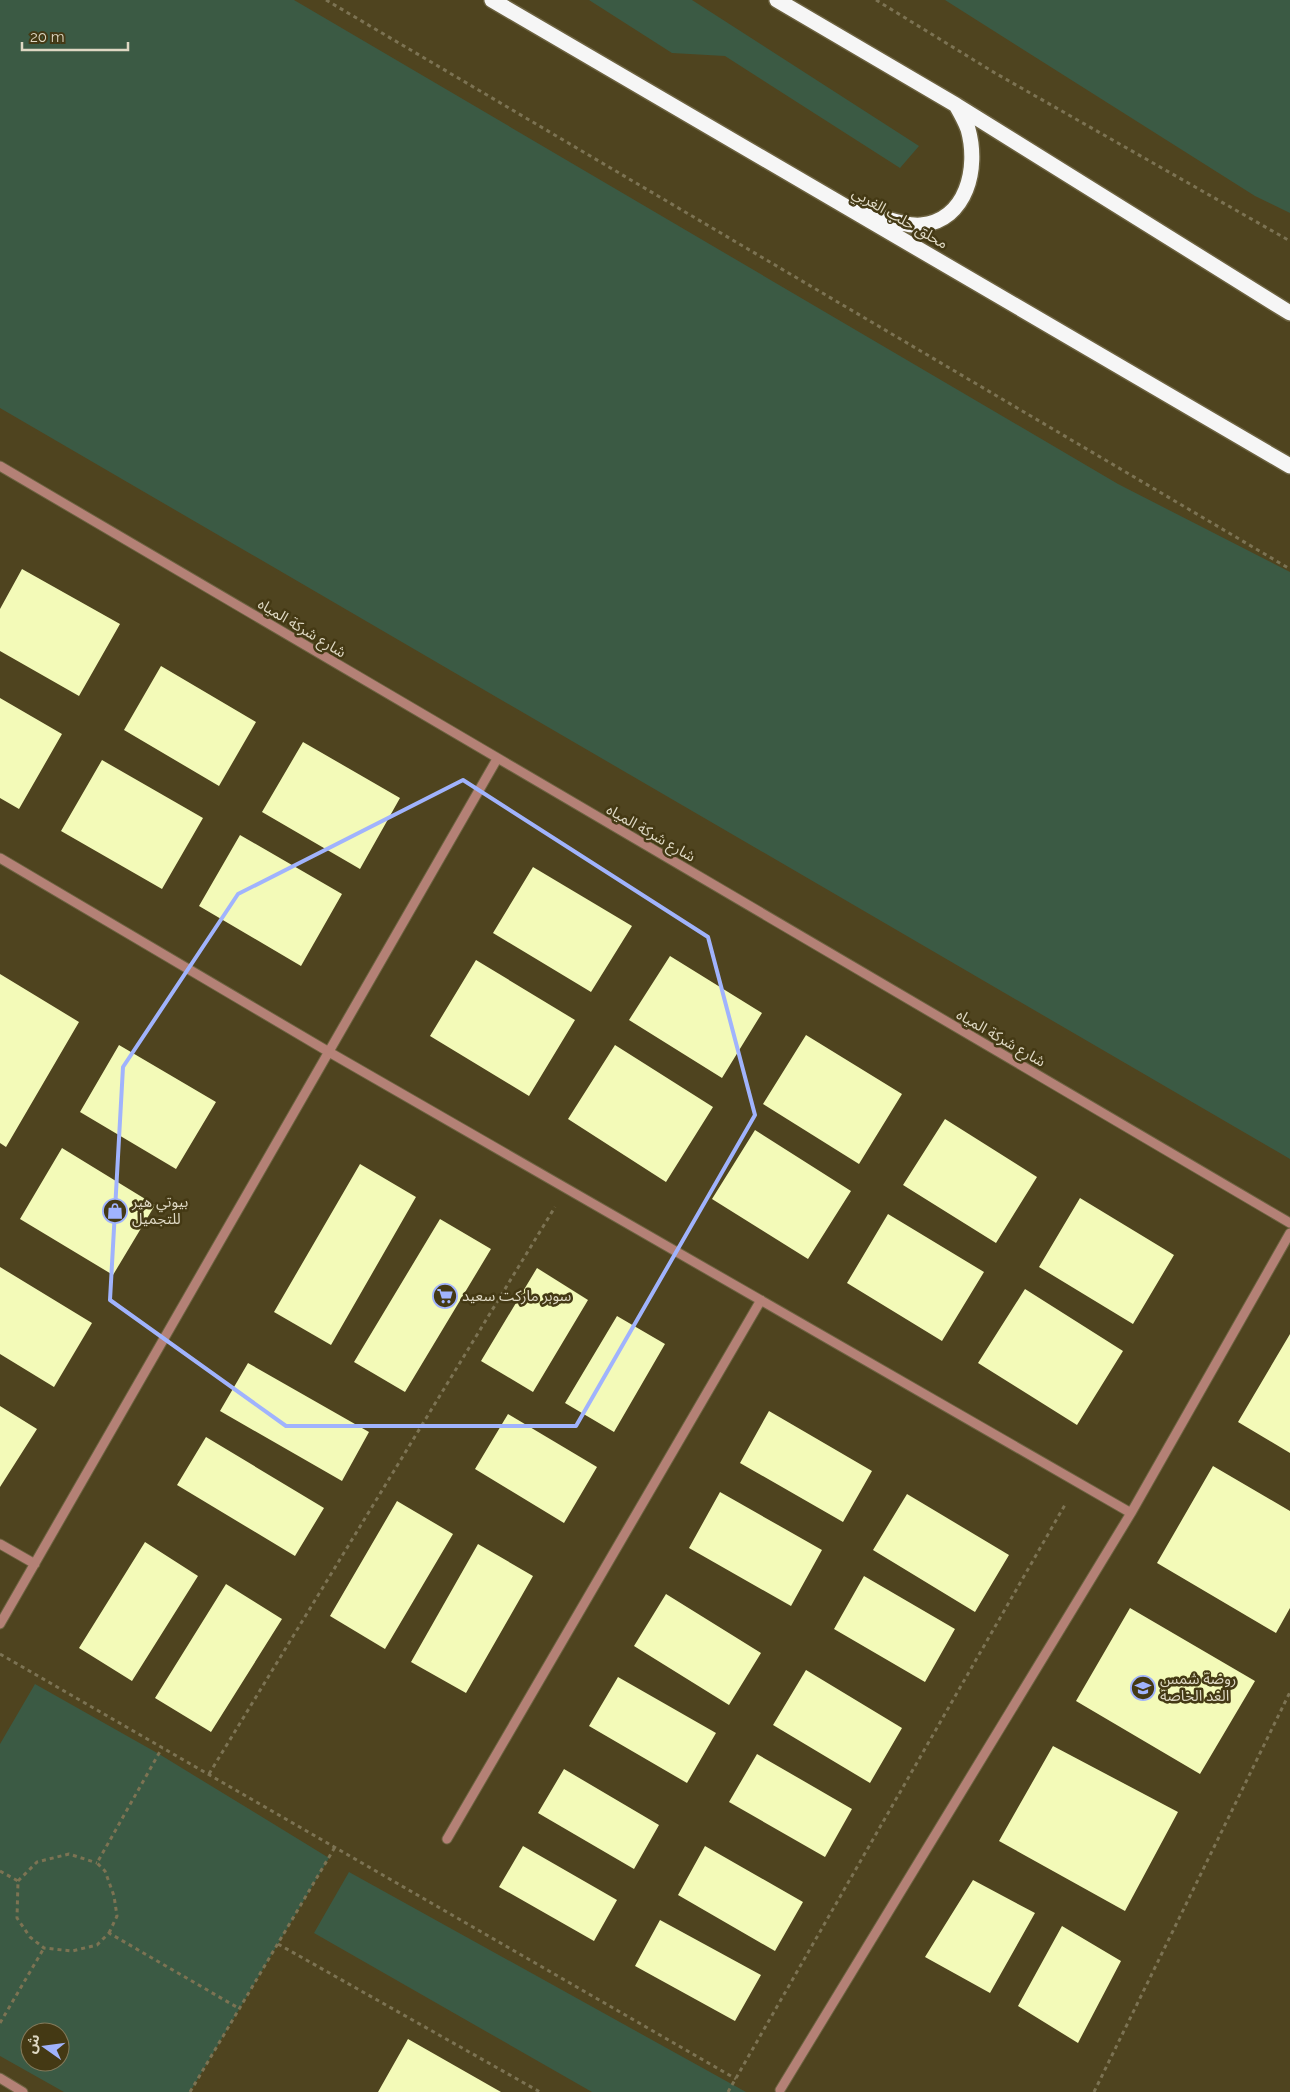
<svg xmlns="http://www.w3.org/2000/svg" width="1290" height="2092" font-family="Raleway,'Noto Sans Arabic',sans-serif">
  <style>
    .green { fill: #3b5a44; fill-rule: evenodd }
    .building { fill: #f3fab8 }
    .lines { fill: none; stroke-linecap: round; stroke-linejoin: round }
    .minor-casing { stroke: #6c6240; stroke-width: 11 }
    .highway-casing { stroke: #6c6240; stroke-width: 18 }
    .path { stroke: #7c7353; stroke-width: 3; stroke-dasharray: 4 4; stroke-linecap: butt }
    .minor { stroke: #b48176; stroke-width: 9 }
    .highway { stroke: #f6f6f6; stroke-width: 15 }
    .marked { fill: none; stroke: #a0b3fd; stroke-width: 4; stroke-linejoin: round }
    .labels { text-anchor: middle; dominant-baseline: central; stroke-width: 5; stroke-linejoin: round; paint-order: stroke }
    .street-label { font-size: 15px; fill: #ded8c3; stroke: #443914 }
    .poi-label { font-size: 15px; fill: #ded8c3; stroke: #443914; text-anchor: start }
  </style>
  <rect width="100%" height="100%" fill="#4f441f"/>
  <path class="green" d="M0,0H294L1118,484L1290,572V1159L0,408Z
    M589,0H692L919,146L900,168L725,56L672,53Z
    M945,0H1290V213L1255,196Z
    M35,1684L159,1754L329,1858L190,2092H64L0,2056V1744ZM30,2032H60V2062H30Z
    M349,1872L746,2092H592L314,1933Z"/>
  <path class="building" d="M22,569L120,624L79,696L0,651V609Z
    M161,666L256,722L219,786L124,730Z
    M0,698L62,734L19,809L0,798Z
    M303,742L400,798L360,869L262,812Z
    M102,760L203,818L162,889L61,831Z
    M240,835L342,894L301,966L199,906Z
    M533,867L632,926L591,992L493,933Z
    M670,956L762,1013L722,1078L629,1020Z
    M476,960L575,1020L529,1096L430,1036Z
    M0,974L79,1022L6,1147L0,1143Z
    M806,1035L902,1094L859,1164L763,1104Z
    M119,1045L216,1102L176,1169L80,1112Z
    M615,1045L713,1107L666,1182L568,1119Z
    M945,1119L1037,1177L996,1243L903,1185Z
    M755,1130L851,1191L808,1259L712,1199Z
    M62,1148L155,1205L113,1275L20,1219Z
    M360,1164L416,1197L331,1345L274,1312Z
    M1080,1198L1174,1255L1133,1324L1039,1267Z
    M888,1214L984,1272L942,1341L847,1283Z
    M440,1219L491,1249L405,1392L354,1362Z
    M0,1267L92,1323L54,1387L0,1354Z
    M537,1268L588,1300L533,1392L481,1361Z
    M1025,1289L1123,1351L1077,1425L978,1363Z
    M617,1316L665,1344L614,1432L565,1403Z
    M1290,1334V1453L1238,1422Z
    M248,1363L369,1432L342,1481L220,1411Z
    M0,1406L37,1429L0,1487Z
    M769,1411L872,1471L843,1522L740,1463Z
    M508,1414L597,1467L564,1523L475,1469Z
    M206,1437L324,1508L295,1556L177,1485Z
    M1213,1466L1290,1511V1608L1276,1633L1157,1563Z
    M720,1492L822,1550L791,1606L689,1548Z
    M907,1494L1009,1555L975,1612L873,1550Z
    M397,1501L453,1534L385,1649L330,1616Z
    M145,1542L198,1576L132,1681L79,1648Z
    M478,1544L533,1576L466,1693L411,1662Z
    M864,1576L955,1629L925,1682L834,1629Z
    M226,1584L282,1619L211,1732L155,1698Z
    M666,1594L761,1653L729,1705L634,1646Z
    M1130,1608L1255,1681L1200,1774L1076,1701Z
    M806,1670L902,1728L870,1783L773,1725Z
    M618,1677L716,1733L687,1783L589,1726Z
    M1053,1746L1178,1812L1125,1911L999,1841Z
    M757,1754L852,1809L825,1857L729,1802Z
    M564,1769L659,1825L634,1869L538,1813Z
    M523,1846L617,1900L594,1941L499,1887Z
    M705,1846L803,1902L775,1951L678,1895Z
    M973,1880L1035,1913L990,1993L925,1957Z
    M660,1920L761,1975L735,2021L635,1966Z
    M1062,1926L1121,1961L1078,2043L1018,2006Z
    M408,2039L501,2092H378Z"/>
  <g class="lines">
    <defs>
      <path id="minor" d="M0,466L1290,1223
        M0,858L329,1052L1131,1513
        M0,1544L35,1564
        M0,1624L497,759
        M447,1839L761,1300
        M0,2078L23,2092
        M780,2090L1131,1513L1290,1233"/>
      <path id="highway" d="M492,0L1290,466
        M777,0L956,105L1290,313
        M868,213C882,217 907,227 921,225C967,220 979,168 968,129C965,121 960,112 956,105"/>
    </defs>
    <use href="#minor" class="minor-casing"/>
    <use href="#highway" class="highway-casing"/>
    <path class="path" d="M326,0L1290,569
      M876,0L995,73L1290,241
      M0,1654L736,2079
      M209,1774L555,1207
      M0,1871L18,1881L17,1918L30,1937L44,1948L72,1951L97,1945L109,1933L240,2009
      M18,1881L37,1862L69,1854L97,1863
      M109,1933L117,1916L114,1896L105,1871L97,1863L162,1748
      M278,1944L540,2092
      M0,2023L44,1948
      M190,2092L335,1847
      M728,2092L1066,1503
      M1094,2092L1290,1692"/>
    <use href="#minor" class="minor"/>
    <use href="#highway" class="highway"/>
  </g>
  <path class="marked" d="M463,780L708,937L755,1115L576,1426H286L110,1300L123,1067L238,894Z"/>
  <defs>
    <symbol id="shop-ring" viewBox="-11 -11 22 22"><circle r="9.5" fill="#443914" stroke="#a0b3fd" stroke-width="1.5"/><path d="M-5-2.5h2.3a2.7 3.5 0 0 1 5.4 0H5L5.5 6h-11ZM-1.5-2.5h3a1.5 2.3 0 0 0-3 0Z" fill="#a0b3fd"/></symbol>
    <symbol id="supermarket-ring" viewBox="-11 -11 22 22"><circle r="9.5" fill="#443914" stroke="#a0b3fd" stroke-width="1.5"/><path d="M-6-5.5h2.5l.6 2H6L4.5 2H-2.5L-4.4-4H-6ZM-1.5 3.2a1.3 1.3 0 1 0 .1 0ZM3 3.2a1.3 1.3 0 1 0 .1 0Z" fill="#a0b3fd"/></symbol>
    <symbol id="school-ring" viewBox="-11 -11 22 22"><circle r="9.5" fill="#443914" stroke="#a0b3fd" stroke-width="1.5"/><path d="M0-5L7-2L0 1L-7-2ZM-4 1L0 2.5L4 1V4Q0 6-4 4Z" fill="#a0b3fd"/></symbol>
  </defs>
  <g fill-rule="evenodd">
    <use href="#shop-ring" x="101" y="1197" width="28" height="28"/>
    <use href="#supermarket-ring" x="431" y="1282" width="28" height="28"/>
    <use href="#school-ring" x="1129" y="1674" width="28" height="28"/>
  </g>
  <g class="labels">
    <g class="street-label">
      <text transform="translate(900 218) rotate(30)">محلق حلب الغربي</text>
      <text transform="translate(302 628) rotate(31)">شارع شركة المياه</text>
      <text transform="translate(651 833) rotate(30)">شارع شركة المياه</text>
      <text transform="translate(1001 1038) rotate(30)">شارع شركة المياه</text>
    </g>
    <g class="poi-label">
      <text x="132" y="1202">بيوتي هير<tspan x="132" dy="17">للتجميل</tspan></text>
      <text x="462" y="1296">سوبر ماركت سعيد</text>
      <text x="1160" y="1679">روضة شمس<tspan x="1160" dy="17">الغد الخاصة</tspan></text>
    </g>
  </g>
  <g transform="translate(45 2047) rotate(284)"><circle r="24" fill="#443914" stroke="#82795a"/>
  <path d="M0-4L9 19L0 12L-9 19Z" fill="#a0b3fd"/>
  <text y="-8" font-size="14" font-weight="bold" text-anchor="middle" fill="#ded8c3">ش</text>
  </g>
  <path d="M22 42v8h106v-8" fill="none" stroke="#ded8c3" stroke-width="2.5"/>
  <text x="30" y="42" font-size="15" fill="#ded8c3" stroke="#443914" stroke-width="4" paint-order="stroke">20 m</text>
</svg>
